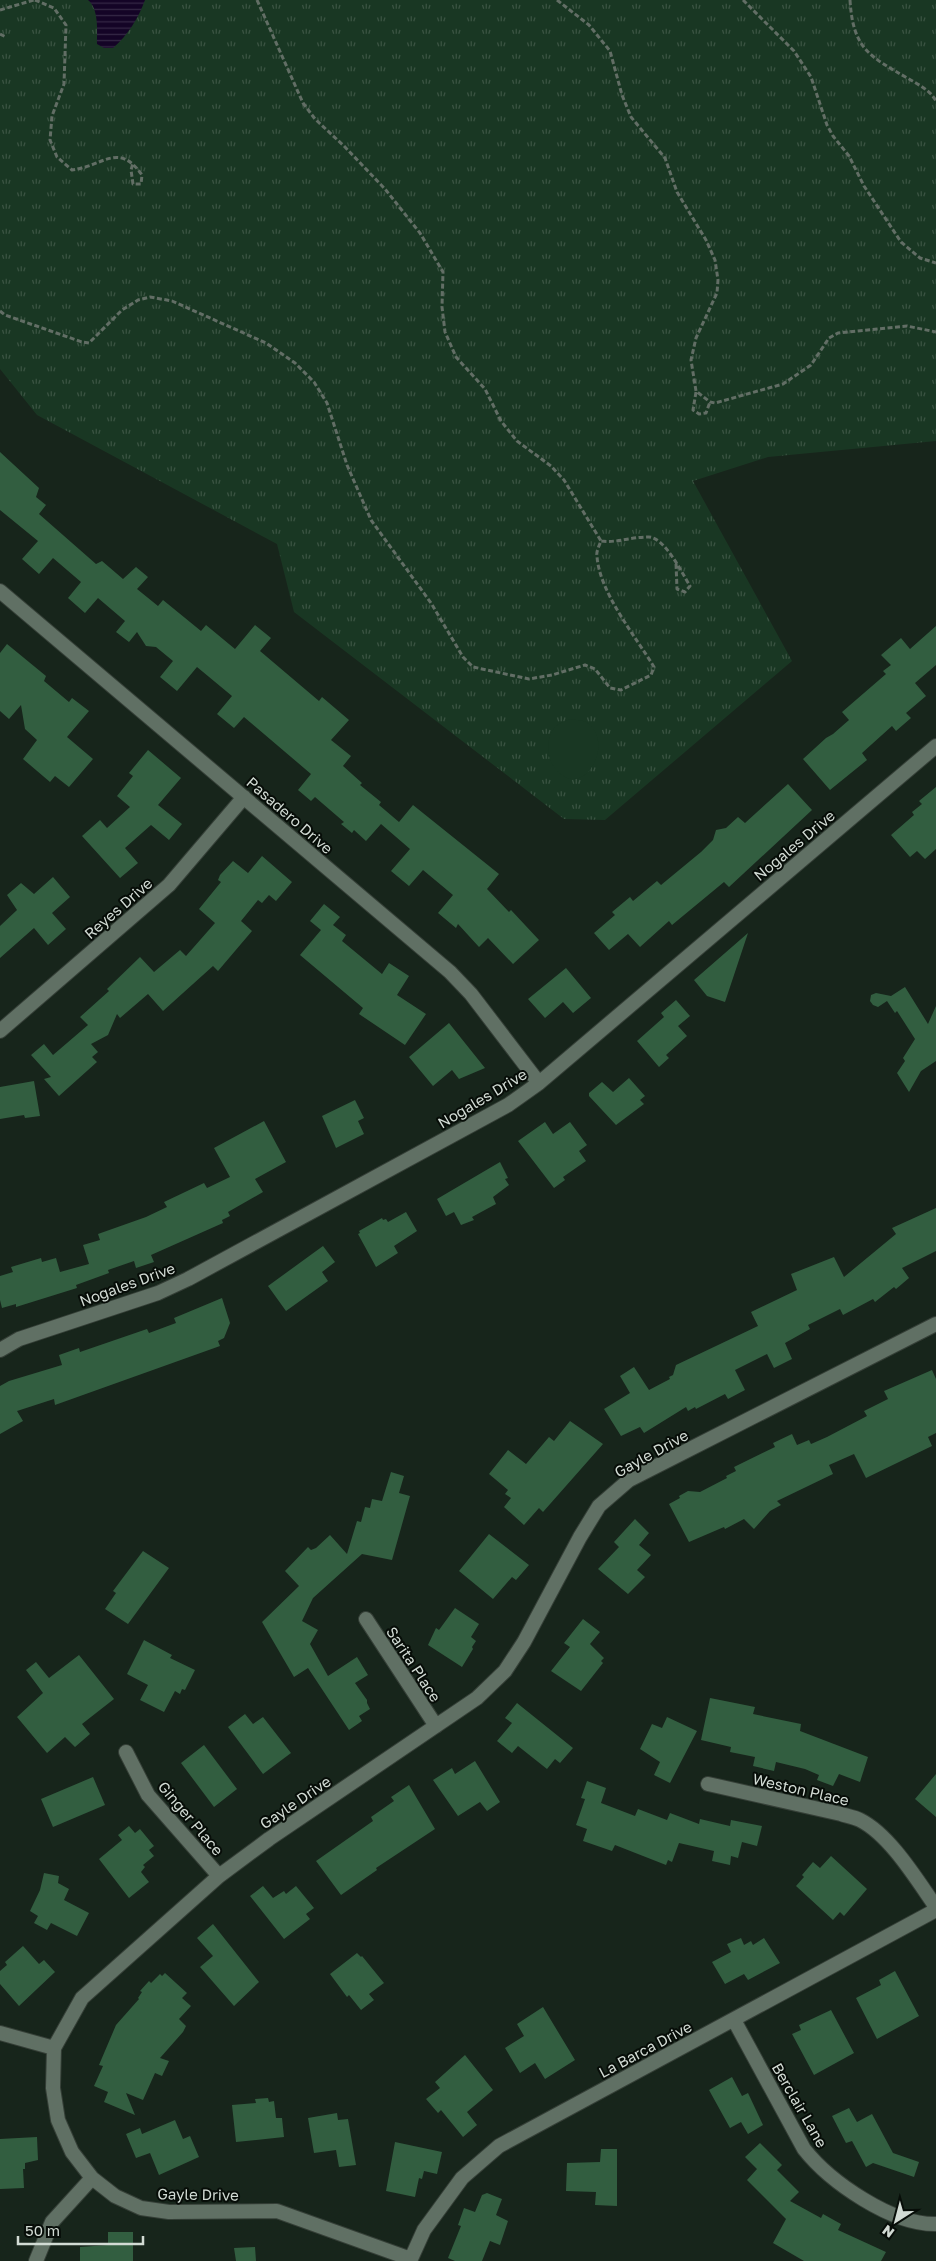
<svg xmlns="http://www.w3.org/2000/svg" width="936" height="2261" font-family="'Golos Text',sans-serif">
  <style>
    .grass { fill: url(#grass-tufts) }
    .garden { fill: #193723 }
    .water { fill: url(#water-rules) }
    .building { fill: #325e40 }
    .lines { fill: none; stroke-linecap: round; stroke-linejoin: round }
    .minor-casing { stroke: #353f37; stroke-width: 16 }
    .path { stroke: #626e65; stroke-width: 3; stroke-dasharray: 5 2.5; stroke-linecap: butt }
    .minor { stroke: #607064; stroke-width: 14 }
    .labels { text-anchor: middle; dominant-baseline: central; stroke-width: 4; stroke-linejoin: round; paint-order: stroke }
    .street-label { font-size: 15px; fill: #d2dbd4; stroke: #070d08 }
  </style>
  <defs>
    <pattern id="grass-tufts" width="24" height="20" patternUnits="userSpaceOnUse" patternTransform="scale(1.25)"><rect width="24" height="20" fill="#193723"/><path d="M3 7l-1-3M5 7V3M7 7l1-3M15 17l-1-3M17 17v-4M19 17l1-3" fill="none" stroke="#3a5342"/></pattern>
    <pattern id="water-rules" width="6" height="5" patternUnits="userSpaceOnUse" patternTransform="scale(1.25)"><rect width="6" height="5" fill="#140426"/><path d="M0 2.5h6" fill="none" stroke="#352845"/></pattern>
  </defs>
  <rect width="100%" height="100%" fill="#17251b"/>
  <path class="grass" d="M0,0H936V441L768,457L693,481L792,661L605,820L564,819L294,612L277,544L37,415L0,369Z"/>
  <path class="garden" d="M571,719C576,720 582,720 586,722C618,741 581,809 552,764C546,753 547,738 554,728C558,723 566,721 571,719Z"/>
  <path class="water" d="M88,0H145C138,19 128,35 113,48H104L97,44C97,31 99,9 88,0Z"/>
  <path class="building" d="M0,452L39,488L36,497L46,505L39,514L96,564L102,561L123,579L136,567L148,577L137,589L158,606L163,600L201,631L206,625L235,649L255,625L271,638L260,651L319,701L322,697L349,720L331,740L351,756L343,766L362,783L360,785L381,802L379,805L399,822L413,805L499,874L487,889L509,912L511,910L539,940L513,964L488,938L479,947L458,924L456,928L438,913L453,895L423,870L409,886L391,871L410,849L381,824L366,841L354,830L352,833L341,824L344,822L315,797L311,801L298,790L311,774L244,717L234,728L217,714L232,696L197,667L177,691L160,677L173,661L156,647L146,646L137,632L129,642L116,632L125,621L98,598L85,613L68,598L81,582L53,558L39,574L22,559L38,541L0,510Z
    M936,626V665L915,683L926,696L906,713L911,718L896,731L892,726L862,753L867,760L830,790L803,759L826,738L833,734L849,720L842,712L886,674L883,671L891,665L881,655L901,638L910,649Z
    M7,644L46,676L44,681L69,702L72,698L89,711L67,737L93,759L69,787L55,776L50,782L23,759L37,740L25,729L21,705L9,719L0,711V653Z
    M148,750L181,778L158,805L182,824L169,840L151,825L125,848L138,863L120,878L82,836L100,820L107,828L130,807L117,796L133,776L129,773Z
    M788,784L812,810L729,887L724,882L672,925L669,921L640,947L628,934L609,950L594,933L615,915L612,912L630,897L633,901L657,881L661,885L701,852L713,840L716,830L726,828L738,817L745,823Z
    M936,787V849L925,859L917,851L910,857L891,835L914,815L912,812L922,804L919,801Z
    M262,856L292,882L276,901L269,895L262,903L258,900L241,921L252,931L218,971L213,966L163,1011L148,994L120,1018L117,1014L108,1035L91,1044L98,1052L92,1057L97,1062L59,1096L44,1079L51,1077L31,1055L44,1044L53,1055L88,1025L80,1017L109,991L107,989L140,957L154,972L180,950L186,956L215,923L199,909L221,882L218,880L220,875L233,861L248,873Z
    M53,877L70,897L52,913L66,929L48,945L34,928L0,958V926L17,910L7,895L21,883L34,894Z
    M324,904L340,917L333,925L346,935L342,941L382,974L389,963L409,976L397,995L426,1014L405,1045L359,1014L363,1008L300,955L321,930L310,921Z
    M748,933L725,1002L707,996L694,980Z
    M566,968L591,998L573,1013L563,1002L545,1018L528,999Z
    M905,987L928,1024L936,1006V1061L921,1071L909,1092L897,1073L905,1061L903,1058L915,1039L897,1011L895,1013L887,1001L878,1007L873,1005L870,1001L871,995L876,993L891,996Z
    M676,1000L690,1016L678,1026L687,1036L666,1055L669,1058L659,1067L637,1041L664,1017L661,1013Z
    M449,1023L485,1068L459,1079L452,1070L433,1086L409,1057Z
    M629,1078L645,1096L640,1100L644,1104L616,1125L589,1096V1093L602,1082L613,1092Z
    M34,1081L40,1116L25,1118L24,1115L0,1119V1087Z
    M355,1100L364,1118L358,1121L364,1134L336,1148L322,1116Z
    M264,1121L286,1162L255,1179L263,1192L228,1212L230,1216L222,1220L223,1223L151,1255L154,1262L136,1268L134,1261L108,1270L109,1273L76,1285L77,1288L16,1307V1304L2,1308L0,1300V1276L13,1272L11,1267L41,1258L42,1262L56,1258L60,1272L89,1264L83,1245L100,1240L98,1234L146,1217L167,1207L164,1202L204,1183L207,1188L230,1177L214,1148Z
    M545,1122L553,1134L570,1122L587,1145L579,1151L586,1161L563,1177L565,1180L554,1188L518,1141Z
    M500,1162L508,1178L505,1179L509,1185L493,1197L496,1204L472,1217L474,1220L461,1225L454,1212L446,1216L437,1199Z
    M936,1208V1251L902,1268L909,1278L896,1289L894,1287L875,1302L873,1299L843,1315L840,1309L808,1325L810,1329L785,1343L792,1359L774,1368L767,1354L735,1370L745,1390L728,1399L725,1394L696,1409L695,1407L688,1411L686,1407L644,1433L640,1427L621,1436L604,1409L630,1393L620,1376L634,1367L649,1390L670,1379L669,1377L673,1375L676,1365L758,1326L751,1312L797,1290L791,1274L834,1257L844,1277L896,1234L892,1228Z
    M406,1212L417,1231L394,1246L398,1253L376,1267L358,1234L360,1233L359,1231L382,1218L383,1220L386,1219L388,1222Z
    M323,1246L335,1262L322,1272L328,1281L286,1311L268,1286Z
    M222,1298L230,1323L224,1338L218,1341L220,1346L55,1405L54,1399L17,1411L23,1421L0,1434V1386L9,1381L62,1365L59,1355L79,1348L80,1352L147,1329L149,1333L176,1323L174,1318Z
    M932,1370L936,1379V1433L928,1437L932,1446L866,1478L854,1454L829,1465L833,1474L777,1501L781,1505L770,1511L754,1529L744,1519L725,1529L724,1527L689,1542L669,1504L680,1498L679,1496L688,1491L700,1492L727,1478L726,1476L736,1471L734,1467L775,1447L773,1443L792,1434L797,1445L809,1440L811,1444L827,1437L867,1416L864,1411L888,1399L884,1391Z
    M570,1421L603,1444L543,1512L539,1508L524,1525L504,1507L511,1498L505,1494L508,1490L489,1474L508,1450L526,1464L549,1437L554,1441Z
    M391,1472L404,1476L399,1493L410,1496L392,1560L362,1554L313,1598L302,1621L318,1630L310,1644L328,1676L357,1657L368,1675L355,1683L367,1700V1703L370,1709L359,1716L362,1721L349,1730L308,1668L294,1677L262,1622L299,1586L285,1571L308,1547L311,1550L316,1548L330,1535L347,1554L357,1521L361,1522L365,1507L370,1508L372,1499L382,1501Z
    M635,1519L649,1533L639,1545L651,1555L637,1570L645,1577L628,1594L598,1569L619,1547L614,1542Z
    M489,1534L529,1565L516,1580L512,1577L493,1599L459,1571Z
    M143,1551L169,1568L128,1624L105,1609L116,1593L113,1591Z
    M455,1608L479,1624L471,1637L476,1641L472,1647L473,1649L462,1667L428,1645L436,1628L439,1630Z
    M583,1619L600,1632L590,1644L604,1658L601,1661L603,1663L581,1691L551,1671L570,1647L564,1643Z
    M144,1640L172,1655L170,1658L195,1670L185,1690L182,1689L180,1694L175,1691L164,1712L140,1700L148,1685L127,1674Z
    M79,1655L114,1699L82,1724L90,1734L75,1747L65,1737L47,1753L17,1717L43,1693L26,1670L36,1662L49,1678Z
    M710,1698L755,1707L753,1714L801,1724L800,1731L868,1757L860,1782L839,1774L833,1786L817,1780L819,1775L805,1769L776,1762L774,1771L753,1766L755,1757L730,1752L731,1747L701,1740Z
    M517,1703L573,1748L560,1763L555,1759L547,1769L518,1746L512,1753L497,1741L512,1723L505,1718Z
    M245,1714L253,1724L263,1717L291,1753L263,1774L228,1727Z
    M667,1717L697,1731L670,1783L654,1775L660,1762L640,1749L652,1724L662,1728Z
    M204,1745L237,1789L214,1807L181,1763Z
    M475,1761L500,1802L487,1811L480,1802L458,1816L433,1780L452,1768L455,1774Z
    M936,1774V1817L915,1799Z
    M93,1777L105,1805L53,1827L41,1799Z
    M587,1781L606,1788L601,1803L635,1816L638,1809L667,1820L670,1813L699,1824L700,1819L730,1826L731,1820L762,1826L757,1846L742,1842L738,1858L731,1856L730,1865L712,1861L714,1851L679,1843L672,1862L668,1860L666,1865L615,1845L612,1851L583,1841L587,1829L576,1825L585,1799L581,1798Z
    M409,1785L435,1829L376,1868L377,1870L341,1895L316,1861L373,1821L371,1817L394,1801L391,1797Z
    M129,1826L135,1833L140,1829L154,1846L149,1850L154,1856L143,1865L145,1867L141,1872L149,1882L129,1898L99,1859L122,1840L118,1835Z
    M831,1856L867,1889L844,1916L840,1912L833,1920L796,1886L804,1877L802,1875L813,1862L820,1868Z
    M44,1873L59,1876L58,1883L69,1889L64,1900L89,1913L77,1936L51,1923L47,1930L34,1923L38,1916L30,1911L40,1890Z
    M263,1886L273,1898L284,1891L286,1894L296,1886L314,1908L306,1914L310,1919L284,1939L250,1896Z
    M213,1924L259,1982L234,2006L200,1967L213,1956L197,1938Z
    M741,1938L744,1945L751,1941L753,1945L764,1938L780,1963L748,1980L744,1974L725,1984L712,1962L731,1952L727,1944Z
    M23,1946L39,1964L44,1960L55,1972L19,2006L0,1984V1971L7,1965L5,1962Z
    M357,1953L361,1957L362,1956L384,1983L369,1994L374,2000L361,2010L349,1995L347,1997L330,1974Z
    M895,1971L919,2016L877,2039L856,1998L881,1985L879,1980Z
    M165,1973L187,1993L182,1998L191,2006L179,2019L186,2026L183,2032L160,2058L169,2061L162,2076L155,2073L143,2100L126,2093L135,2115L104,2102L108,2092L94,2086L103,2066L99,2065L116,2025L139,1999L138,1998L142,1992L140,1991L149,1981L151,1983L160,1974L162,1976Z
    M543,2007L575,2060L545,2079L535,2063L520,2073L505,2048L524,2036L517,2024Z
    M831,2010L854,2053L814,2075L792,2034L801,2030L799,2025Z
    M465,2055L493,2090L467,2112L477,2125L463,2137L441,2110L438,2113L426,2099L440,2088L435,2082Z
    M732,2077L742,2096L748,2093L763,2125L748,2134L741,2122L730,2128L709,2090Z
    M268,2098L269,2102L274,2101L276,2118H282L284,2137L236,2142L232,2105L256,2103L255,2099Z
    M849,2108L857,2122L872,2114L893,2153L919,2162L914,2177L873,2163L866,2167L852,2141L846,2143L832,2116Z
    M337,2113L338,2120L348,2119L356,2165L339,2167L336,2150L314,2153L308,2118Z
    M175,2120L183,2139L190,2136L199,2157L159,2175L150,2153L136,2158L126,2134L140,2128L142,2134Z
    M37,2137L38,2160L25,2163V2169H23L24,2188L0,2189V2139Z
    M395,2142L442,2152L437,2174L424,2171L422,2179L419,2178L415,2197L386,2191Z
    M760,2143L782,2165L777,2170L799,2192L790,2201L821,2218L823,2214L841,2224L838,2230L886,2252L881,2261H804L773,2243L786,2219L747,2180L757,2169L745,2157Z
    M601,2149H617V2206L595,2205L596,2192L566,2191L567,2163L600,2162Z
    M487,2193L502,2199L496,2215L508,2221L500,2245L490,2241L482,2261H455L448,2258L461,2226L458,2225L464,2208L475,2212L482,2195Z
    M108,2232H133V2261H80V2247L108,2245Z
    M255,2247L256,2261H236L234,2248Z"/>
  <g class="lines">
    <defs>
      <path id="minor" d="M0,591L450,972L471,994L539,1083
        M0,1031L169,885L244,797
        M0,1350L19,1339L158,1293L188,1279L508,1105L539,1083L936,746
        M366,1619L436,1726
        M126,1752L148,1795L219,1876
        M708,1784L841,1814C847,1816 854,1817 860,1820C890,1835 917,1880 936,1907
        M734,2020L804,2149C830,2182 892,2225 936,2224
        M0,2033L54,2048
        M411,2259L277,2211L169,2212L141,2208L115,2196L92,2178L72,2152L58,2120L53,2088L54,2048L82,1998L219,1876L269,1839L477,1698L505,1671L524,1642L580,1537L599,1506L629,1480L936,1324
        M36,2261L52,2222L92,2178
        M410,2261L424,2230L462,2178L499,2146L936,1910"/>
    </defs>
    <use href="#minor" class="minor-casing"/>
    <path class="path" d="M35,0L54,8L66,25L64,84L52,116L50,140L57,157L72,170C104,166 118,141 142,175L141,184H133L131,170L133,163
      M257,0L303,103L315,119L344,146L385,189L420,233L443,272L442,307L445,332L456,357L485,389L501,421L517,441L551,466L564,480L601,541
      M557,0L589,25L610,51L622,95L631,117L665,158L677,192L706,240L715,260L718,280L717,293L696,338L691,360L696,391L710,402L715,403L783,384L811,365L829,338L838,333L907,326L936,332
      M743,0L794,51L811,77L827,125L833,136L849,156L864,186L901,242L920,258L936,263
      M850,0C853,49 869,56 909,79C919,85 930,90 936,101
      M0,10L34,0
      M0,34L6,37
      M0,311L5,315L82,342L89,343L122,310L138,300L150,297L172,301L266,343L295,363L314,382L327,403L347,465L371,520L431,603L463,657L473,667L529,679L552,675L585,665L595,669L610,688L621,690L651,675L654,667C636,637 599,592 597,556C596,552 599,546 601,541C617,543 631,537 648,537C664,536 682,573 690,586L685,592L677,589L676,563
      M696,392L693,410L699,414L706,413L710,402"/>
    <use href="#minor" class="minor"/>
  </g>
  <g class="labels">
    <g class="street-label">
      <text transform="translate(290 815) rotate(41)">Pasadero Drive</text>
      <text transform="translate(794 845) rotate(-40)">Nogales Drive</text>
      <text transform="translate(118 908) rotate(-41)">Reyes Drive</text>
      <text transform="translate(482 1098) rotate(-31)">Nogales Drive</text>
      <text transform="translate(127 1284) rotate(-20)">Nogales Drive</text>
      <text transform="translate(651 1453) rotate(-29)">Gayle Drive</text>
      <text transform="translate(414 1664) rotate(57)">Sarita Place</text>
      <text transform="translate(801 1789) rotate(13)">Weston Place</text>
      <text transform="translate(295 1802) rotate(-34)">Gayle Drive</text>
      <text transform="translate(191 1818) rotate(50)">Ginger Place</text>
      <text transform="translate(645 2049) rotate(-28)">La Barca Drive</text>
      <text transform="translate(800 2105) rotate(60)">Berclair Lane</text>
      <text transform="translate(198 2194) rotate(1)">Gayle Drive</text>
    </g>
  </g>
  <g transform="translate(896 2221) rotate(216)" stroke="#070d08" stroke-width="4" paint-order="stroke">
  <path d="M0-4L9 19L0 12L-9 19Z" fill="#d2dbd4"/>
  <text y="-8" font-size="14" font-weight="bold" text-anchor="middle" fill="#d2dbd4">N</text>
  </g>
  <path d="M18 2236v8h125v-8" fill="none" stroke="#d2dbd4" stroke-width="2.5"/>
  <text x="25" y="2236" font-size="15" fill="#d2dbd4" stroke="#070d08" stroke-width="4" paint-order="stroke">50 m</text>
</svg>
